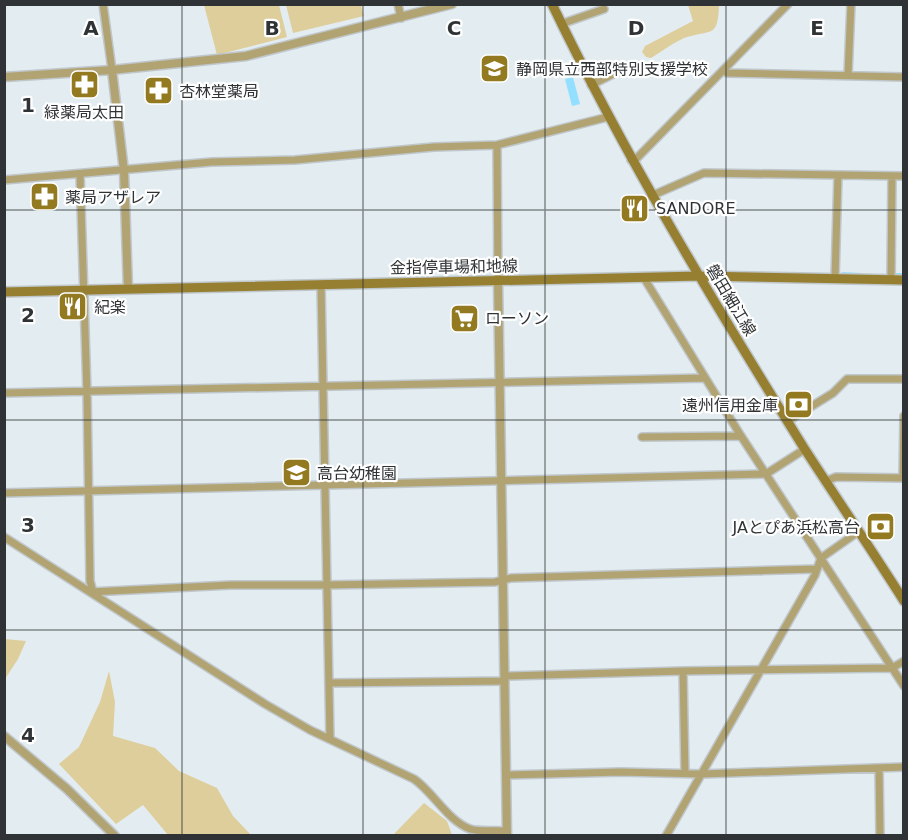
<svg xmlns="http://www.w3.org/2000/svg" width="908" height="840" font-family="'DejaVu Sans','Noto Sans JP',sans-serif">
  <style>
    .green { fill: #dece9c }
    .water { fill: #92dfff }
    .lines { fill: none; stroke-linecap: round; stroke-linejoin: round }
    .stream { stroke: #92dfff; stroke-width: 2 }
    .minor-casing { stroke: #bfc7cb; stroke-width: 10 }
    .tertiary-casing { stroke: #bfc7cb; stroke-width: 11 }
    .secondary-casing { stroke: #bfc7cb; stroke-width: 12 }
    .minor { stroke: #b2a373; stroke-width: 7 }
    .tertiary { stroke: #b2a373; stroke-width: 8 }
    .secondary { stroke: #967f31; stroke-width: 9 }
    .grid { fill: none; stroke: #303335; stroke-width: 1.5; stroke-opacity: 0.55 }
    .labels { text-anchor: middle; dominant-baseline: central; stroke-width: 4.5; stroke-linejoin: round; paint-order: stroke }
    .poi-label { font-size: 16px; fill: #303335; stroke: #fff; text-anchor: start }
    .street-label { font-size: 16px; fill: #303335; stroke: #fff }
    .grid-label { font-size: 20px; text-anchor: middle; font-weight: bold; fill: #303335; stroke: #fff; stroke-width: 4.5; stroke-linejoin: round; paint-order: stroke }
  </style>
  <rect width="100%" height="100%" fill="#e3ecf0"/>
  <path class="green" d="M204,5H279L287,37L217,55Z
    M286,5H361L364,16L293,33Z
    M688,5H719C718,39 711,29 684,38C673,43 662,51 651,58L646,57L642,52L645,46L693,21Z
    M5,639L26,641L18,659L5,679Z
    M109,671L115,702L113,736L155,748L179,771L217,788L233,816L251,835H168L143,805L116,824L59,764L79,747L100,702Z
    M424,803L447,821L452,835H393Z"/>
  <path class="water" d="M573,77L580,104L572,106L565,79Z"/>
  <g class="lines">
    <path class="stream" d="M843,273L861,274
      M893,274H904"/>
    <defs>
      <path id="minor" d="M103,4L112,70
        M398,4L401,18
        M561,24L604,9
        M724,70L727,73L904,77
        M848,75L851,4
        M591,85L621,70L631,68
        M497,145L498,281
        M631,160L637,158L788,4
        M80,174L87,392L90,581L92,588L90,592L231,585H327L495,582L511,578L817,569
        M4,180L212,162L295,160L434,147L497,145L608,117
        M651,196L704,173L904,176
        M644,278L741,436L904,686
        M835,278L838,175
        M891,279L892,176
        M321,285L330,739
        M4,393L705,378
        M788,421L833,393L847,379H904
        M642,437L741,436
        M903,478L904,416
        M826,481L836,477L904,478
        M4,493L766,474L805,449
        M4,537L265,704L310,730L414,779C433,792 448,821 470,829C478,832 497,830 507,831
        M683,671L685,773
        M505,676L683,671L892,668L904,661
        M329,683L505,681
        M879,768L880,836
        M506,775L621,772L702,774L904,767
        M666,836L815,575L821,558L858,532"/>
      <path id="tertiary" d="M112,70L124,171L128,289
        M4,77L112,70L246,56L452,4
        M498,281L507,836
        M4,736L67,789L115,836"/>
      <path id="secondary" d="M552,4C626,158 714,303 804,448C837,499 871,549 904,601
        M4,292L699,276L904,280"/>
    </defs>
    <use href="#minor" class="minor-casing"/>
    <use href="#tertiary" class="tertiary-casing"/>
    <use href="#secondary" class="secondary-casing"/>
    <use href="#minor" class="minor"/>
    <use href="#tertiary" class="tertiary"/>
    <use href="#secondary" class="secondary"/>
  </g>
  <path class="grid" d="M182,4V836M363,4V836M545,4V836M726,4V836M4,210H904M4,420H904M4,630H904"/>
  <defs>
    <symbol id="school-square" viewBox="-11 -11 22 22"><rect x="-9" y="-9" width="18" height="18" rx="4" fill="#937a21" stroke="#fff"/><path d="M0-5L7-2L0 1L-7-2ZM-4 1L0 2.5L4 1V4Q0 6-4 4Z" fill="#fff"/></symbol>
    <symbol id="pharmacy-square" viewBox="-11 -11 22 22"><rect x="-9" y="-9" width="18" height="18" rx="4" fill="#937a21" stroke="#fff"/><path d="M-2-6h4v4h4v4h-4v4h-4v-4h-4v-4h4Z" fill="#fff"/></symbol>
    <symbol id="restaurant-square" viewBox="-11 -11 22 22"><rect x="-9" y="-9" width="18" height="18" rx="4" fill="#937a21" stroke="#fff"/><path d="M-5-6h1v4h1v-4h1v4h1v-4h1v5L-1.5 .5V6h-2V.5L-5-1ZM5-6V6H3V1.5H1.5Q1.5-4 5-6Z" fill="#fff"/></symbol>
    <symbol id="supermarket-square" viewBox="-11 -11 22 22"><rect x="-9" y="-9" width="18" height="18" rx="4" fill="#937a21" stroke="#fff"/><path d="M-6-5.5h2.5l.6 2H6L4.5 2H-2.5L-4.4-4H-6ZM-1.5 3.2a1.3 1.3 0 1 0 .1 0ZM3 3.2a1.3 1.3 0 1 0 .1 0Z" fill="#fff"/></symbol>
    <symbol id="bank-square" viewBox="-11 -11 22 22"><rect x="-9" y="-9" width="18" height="18" rx="4" fill="#937a21" stroke="#fff"/><path d="M-6-4H6V4H-6ZM0-2.3a2.3 2.3 0 1 0 0 4.6a2.3 2.3 0 1 0 0-4.6Z" fill="#fff"/></symbol>
  </defs>
  <g fill-rule="evenodd">
    <use href="#school-square" x="478" y="52" width="33" height="33"/>
    <use href="#pharmacy-square" x="68" y="68" width="33" height="33"/>
    <use href="#pharmacy-square" x="142" y="74" width="33" height="33"/>
    <use href="#pharmacy-square" x="28" y="180" width="33" height="33"/>
    <use href="#restaurant-square" x="618" y="192" width="33" height="33"/>
    <use href="#restaurant-square" x="56" y="290" width="33" height="33"/>
    <use href="#supermarket-square" x="448" y="302" width="33" height="33"/>
    <use href="#bank-square" x="782" y="388" width="33" height="33"/>
    <use href="#school-square" x="280" y="456" width="33" height="33"/>
    <use href="#bank-square" x="864" y="510" width="33" height="33"/>
  </g>
  <g class="labels">
    <g class="poi-label">
      <text x="516" y="69">静岡県立西部特別支援学校</text>
      <text x="179" y="91">杏林堂薬局</text>
      <text x="84" y="112" text-anchor="middle">緑薬局太田</text>
      <text x="65" y="197">薬局アザレア</text>
      <text x="656" y="208">SANDORE</text>
      <text x="94" y="307">紀楽</text>
      <text x="485" y="318">ローソン</text>
      <text x="778" y="405" text-anchor="end">遠州信用金庫</text>
      <text x="317" y="473">高台幼稚園</text>
      <text x="860" y="527" text-anchor="end">JAとぴあ浜松高台</text>
    </g>
    <g class="street-label">
      <text transform="translate(454 267) rotate(-1)">金指停車場和地線</text>
      <text transform="translate(731 300) rotate(59)">磐田細江線</text>
    </g>
  </g>
  <g class="grid-label">
    <text x="91" y="35">A</text>
    <text x="272" y="35">B</text>
    <text x="454" y="35">C</text>
    <text x="636" y="35">D</text>
    <text x="817" y="35">E</text>
    <text x="28" y="112">1</text>
    <text x="28" y="322">2</text>
    <text x="28" y="532">3</text>
    <text x="28" y="742">4</text>
  </g>
  <rect width="908" height="840" fill="none" stroke="#303335" stroke-width="12"/>
</svg>
